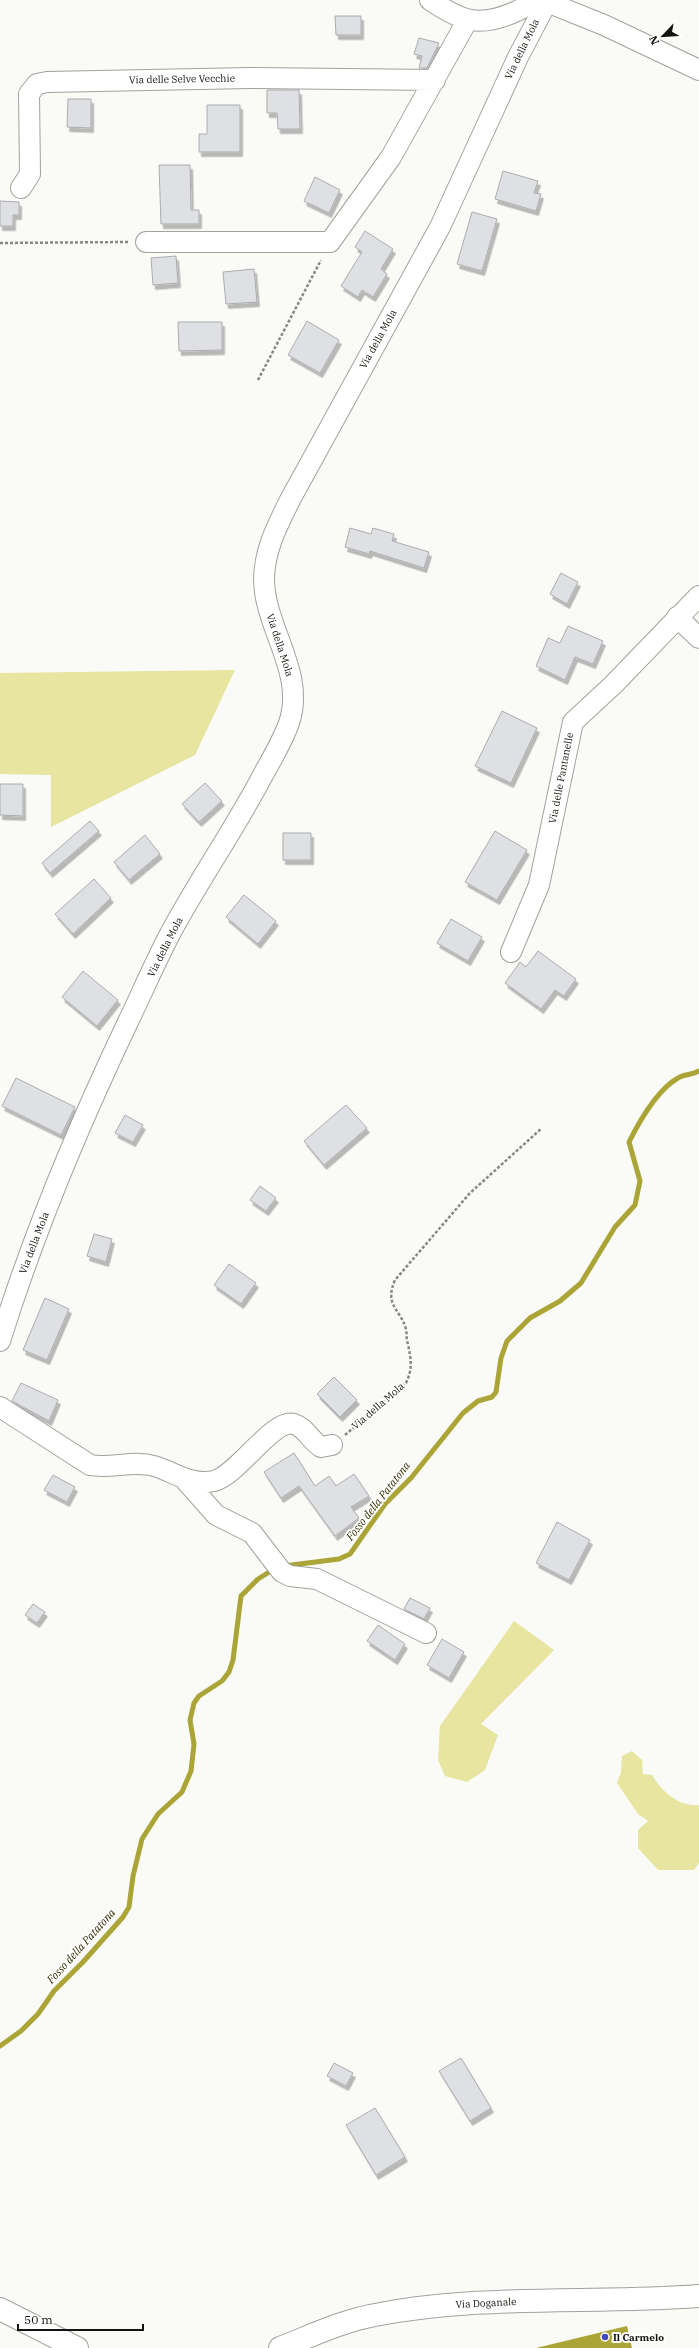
<svg xmlns="http://www.w3.org/2000/svg" width="699" height="2348" font-family="'IBM Plex Serif',serif">
  <style>
    .green { fill: #e7e59f }
    .water { fill: #aaa536 }
    .lines { fill: none; stroke-linecap: round; stroke-linejoin: round }
    .stream { stroke: #aaa536; stroke-width: 5 }
    .building { fill: #dfe0e3; stroke: #abacaf; filter: url(#shadow) }
    .street-casing { stroke: #a1a19d; stroke-width: 22 }
    .secondary-casing { stroke: #a1a19d; stroke-width: 24 }
    .path { stroke: #878784; stroke-width: 2.5; stroke-dasharray: 3 2; stroke-linecap: butt }
    .street { stroke: #fff; stroke-width: 20 }
    .secondary { stroke: #fff; stroke-width: 22 }
    .poi-dot { fill: #4147bc; stroke: #fffffe; stroke-width: 1.5 }
    .labels { text-anchor: middle; dominant-baseline: central; stroke-width: 4; stroke-linejoin: round; paint-order: stroke }
    .street-label { font-size: 10px; fill: #121210; stroke: #fffffe }
    .poi-label { font-size: 10px; font-weight: bold; fill: #121210; stroke: #fffffe; text-anchor: start }
    .water-label { font-size: 11px; font-style: italic; fill: #2f2d00; stroke: #fffffe }
  </style>
  <defs>
    <filter id="shadow"><feDropShadow dx="2.5" dy="4.5" stdDeviation="0" flood-color="#0004"/></filter>
  </defs>
  <rect width="100%" height="100%" fill="#fafaf7"/>
  <path class="green" d="M235,670L195,755L51,827V775L0,774V673Z
    M514,1621L554,1650L481,1724L498,1735L485,1770L467,1782L445,1776L438,1760L440,1726Z
    M632,1751L642,1760L643,1774L652,1775C662,1792 679,1807 699,1805V1863L694,1870H658L638,1848V1830L648,1821L638,1814L617,1783L621,1772L622,1756Z"/>
  <path class="water" d="M627,2326L632,2348H536Z"/>
  <g class="lines">
    <path class="stream" d="M284,1566L339,1559L350,1554L385,1504L411,1478L463,1413L478,1401L492,1397L496,1392L501,1358L507,1341L530,1318L560,1301L581,1283L615,1227L635,1205L640,1181L629,1142C640,1120 657,1090 678,1078C684,1074 692,1075 699,1071
      M0,2046L21,2031L38,2014L54,1991L83,1962L123,1917L129,1907L133,1876L142,1839L158,1814L182,1792L191,1771L194,1744L190,1720L194,1703L199,1696L222,1681L229,1672L233,1660L241,1596L258,1579L274,1569"/>
  </g>
  <path class="building" d="M335,16H361V35H336Z
    M419,38L439,43L427,68H419L422,56L414,54Z
    M267,90H299L300,129H278L277,113H267Z
    M68,99H91V128L67,127Z
    M207,105H240V152H199V134H207Z
    M159,165H190L191,210H199V224H161Z
    M503,171L538,181L534,193L541,194L536,211L495,199Z
    M315,177L340,190L329,213L304,201Z
    M0,201L19,202V215H13V226H0Z
    M472,212L497,219L482,271L457,264Z
    M365,231L393,249L381,269L387,274L373,297L362,290L358,297L341,286L362,252L355,247Z
    M176,256L178,283L153,285L151,258Z
    M254,269L257,302L226,304L223,272Z
    M307,321L339,340L320,373L288,355Z
    M178,322H222V350L179,351Z
    M350,528L371,534L373,528L394,534L392,541L429,552L424,568L370,551L369,554L345,547Z
    M561,573L578,582L567,604L550,594Z
    M568,626L603,641L593,664L575,657L565,680L536,666L548,638L560,643Z
    M502,711L537,728L511,783L475,766Z
    M205,783L222,801L199,822L182,804Z
    M0,784H23V816L0,815Z
    M90,821L99,831L50,873L42,863Z
    M495,831L527,850L497,900L465,882Z
    M283,833H311V860H283Z
    M145,835L160,854L129,880L114,862Z
    M94,879L111,898L73,934L55,914Z
    M244,895L276,921L258,944L226,917Z
    M451,919L482,937L468,961L437,943Z
    M538,951L576,979L564,996L555,990L541,1009L505,983L520,962L526,967Z
    M83,971L118,1000L97,1026L62,997Z
    M16,1078L75,1107L61,1135L2,1106Z
    M346,1105L367,1128L324,1165L304,1141Z
    M125,1115L143,1125L133,1142L115,1133Z
    M260,1186L276,1198L266,1211L250,1200Z
    M94,1234L112,1239L106,1262L87,1256Z
    M229,1264L256,1283L241,1304L214,1285Z
    M45,1298L69,1309L47,1360L23,1350Z
    M334,1377L357,1400L340,1417L317,1394Z
    M21,1383L58,1400L49,1421L12,1401Z
    M294,1453L315,1486L329,1476L336,1486L354,1474L369,1496L351,1507L359,1518L335,1536L299,1486L281,1498L264,1472Z
    M53,1475L75,1487L67,1502L44,1490Z
    M557,1522L590,1540L569,1580L536,1563Z
    M410,1598L430,1608L424,1619L404,1609Z
    M33,1604L45,1612L37,1623L25,1615Z
    M378,1625L405,1644L395,1660L367,1641Z
    M442,1639L464,1652L449,1678L427,1665Z
    M461,2058L491,2108L470,2121L439,2071Z
    M334,2063L353,2073L346,2086L327,2076Z
    M375,2108L405,2157L376,2175L346,2125Z"/>
  <g class="lines">
    <defs>
      <path id="street" d="M430,0C462,22 480,28 517,11C524,8 529,3 536,0
        M542,0L604,25L699,70
        M21,188L30,174L29,94L37,84L47,82L250,78L435,80
        M146,242H330L391,157L467,21
        M677,617L699,638
        M511,952L539,885L573,722L613,685L699,596
        M0,1341C34,1232 78,1127 127,1024C142,993 155,962 171,932C200,878 236,827 264,773C273,757 283,740 289,723C306,673 265,629 264,580C264,550 278,524 291,498L440,227L518,57L548,0
        M0,1407L90,1465C111,1469 133,1460 154,1466C175,1472 190,1486 214,1481C238,1475 273,1418 294,1424C305,1427 311,1441 321,1447L332,1445
        M186,1481L216,1515L252,1533L282,1572L290,1576L317,1579L426,1633"/>
      <path id="secondary" d="M0,2309L77,2348
        M280,2348C311,2336 342,2321 375,2315C482,2294 591,2304 699,2296"/>
    </defs>
    <use href="#street" class="street-casing"/>
    <use href="#secondary" class="secondary-casing"/>
    <path class="path" d="M0,243L129,242
      M258,380L321,260
      M345,1435L406,1383C413,1368 411,1360 408,1344C406,1339 407,1334 406,1329C400,1308 384,1306 395,1280L470,1193L542,1128"/>
    <use href="#street" class="street"/>
    <use href="#secondary" class="secondary"/>
  </g>
  <circle class="poi-dot" cx="605" cy="2337" r="4"/>
  <g class="labels">
    <g class="street-label">
      <text transform="translate(522 49) rotate(-64)">Via della Mola</text>
      <text transform="translate(182 79) rotate(-1)">Via delle Selve Vecchie</text>
      <text transform="translate(378 339) rotate(-61)">Via della Mola</text>
      <text transform="translate(280 645) rotate(72)">Via della Mola</text>
      <text transform="translate(561 778) rotate(-79)">Via delle Pantanelle</text>
      <text transform="translate(165 947) rotate(-63)">Via della Mola</text>
      <text transform="translate(34 1243) rotate(-69)">Via della Mola</text>
      <text transform="translate(378 1406) rotate(-41)">Via della Mola</text>
      <text transform="translate(486 2303) rotate(-3)">Via Doganale</text>
    </g>
    <g class="poi-label">
      <text x="613" y="2337">Il Carmelo</text>
    </g>
    <g class="water-label">
      <text transform="translate(378 1501) rotate(-52)">Fosso della Patatona</text>
      <text transform="translate(81 1946) rotate(-48)">Fosso della Patatona</text>
    </g>
  </g>
  <g transform="translate(663 36) rotate(245)" stroke="#fffffe" stroke-width="3" paint-order="stroke">
  <path d="M0-3L7 15L0 10L-7 15Z" fill="#121210"/>
  <text y="-6" font-size="11" font-weight="bold" text-anchor="middle" fill="#121210">N</text>
  </g>
  <path d="M18 2324v6h125v-6" fill="none" stroke="#121210" stroke-width="2"/>
  <text x="24" y="2324" font-size="12" fill="#121210" stroke="#fffffe" stroke-width="3" paint-order="stroke">50 m</text>
</svg>
